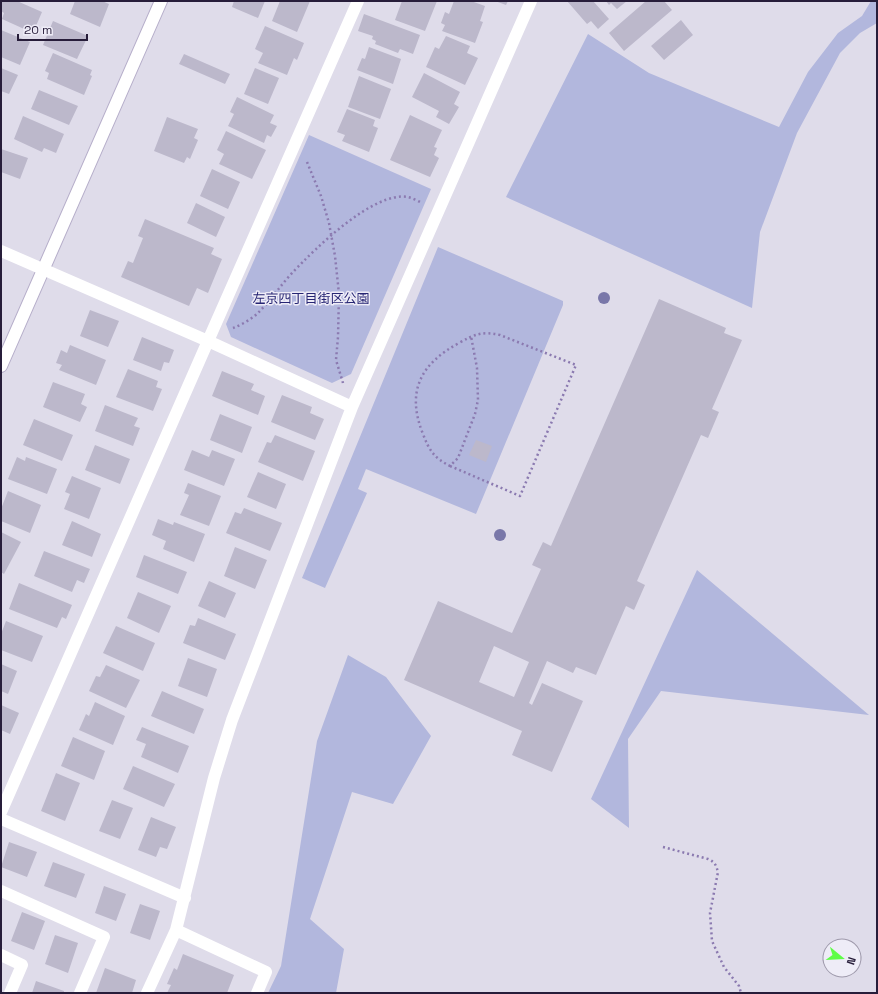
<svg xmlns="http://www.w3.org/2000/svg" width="878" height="994" font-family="'Space Grotesk','Noto Sans JP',sans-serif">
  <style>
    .green { fill: #b2b7dd }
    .building { fill: #bcb8cb; fill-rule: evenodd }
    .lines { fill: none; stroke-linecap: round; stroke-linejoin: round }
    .secondary-casing { stroke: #b6aeca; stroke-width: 14 }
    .path { stroke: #8b7ab0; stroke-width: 2.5; stroke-dasharray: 2 3; stroke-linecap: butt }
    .street { stroke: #fff; stroke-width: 12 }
    .secondary { stroke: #fff; stroke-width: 12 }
    .tree { fill: #7977a9 }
    .labels { text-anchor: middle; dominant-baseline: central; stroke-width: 3; stroke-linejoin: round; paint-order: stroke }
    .park-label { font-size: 13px; fill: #262573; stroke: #eeecf7 }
  </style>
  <rect width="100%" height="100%" fill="#dfdcea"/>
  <path class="green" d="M871,1H877V23L860,33L840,53L797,133L760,232L752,308L506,197L588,34L649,73L779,127L808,72L838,33L862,16Z
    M309,135L431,189L351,374L332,383L231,337L226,324Z
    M438,247L563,301V305L476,514L366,469L358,489L367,493L325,588L302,578Z
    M697,570L869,715L661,691L628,739L629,828L591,799Z
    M348,655L386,677L431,736L393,804L352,792L310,919L344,949L336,993H268L281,966L317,741Z"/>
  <path class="building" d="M1,1H17L42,12L33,33L2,19L4,13L1,11Z
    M75,1H102L109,4L100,27L70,14Z
    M234,1H265L258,18L232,7Z
    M280,1H310L297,32L272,21Z
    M402,1H437L425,31L395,20Z
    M454,1H471L485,6L480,21L483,22L475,43L442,31L445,25L441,23L445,12L449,14Z
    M495,1H508L506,5Z
    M567,1H593L609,19L598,29L591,21L587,24Z
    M606,1H627L617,9L611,3L609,5Z
    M646,1H664L672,10L624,51L609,33Z
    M364,14L420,35L413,54L400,49L398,53L375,44L376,41L372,39L373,36L358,31Z
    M681,20L693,35L664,60L651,46Z
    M53,21L88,36L77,59L43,45Z
    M265,26L304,43L297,60L294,58L287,75L258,63L263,53L255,49Z
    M1,30L30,42L20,65L1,57Z
    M446,36L470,46L467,53L478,58L465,85L426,67L435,47L439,49Z
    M369,47L401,59L393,84L357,70L362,58L365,59Z
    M53,53L92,70L90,75L92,76L84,95L47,79L49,73L45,71Z
    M184,54L230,74L225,84L179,64Z
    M1,68L18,75L9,94L1,91Z
    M255,68L279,78L268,104L244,94Z
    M424,73L460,92L454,104L459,107L449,124L436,117L439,111L412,97Z
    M359,76L391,89L380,119L348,107Z
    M39,90L78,106L69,125L31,109Z
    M237,97L274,115L270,123L277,126L271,137L267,135L264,143L228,126L234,114L230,112Z
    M347,109L375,120L373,126L378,128L369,152L342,141L345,135L337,132Z
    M410,115L442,130L434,147L437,148L434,155L439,158L430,177L390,160Z
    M23,116L64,134L56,153L44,148L42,152L14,139Z
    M167,117L198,129L194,138L198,140L190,159L187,157L184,163L154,151Z
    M226,131L266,150L252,179L219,164L224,154L217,150Z
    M1,149L28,158L20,179L1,172Z
    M212,169L240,182L228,209L200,196Z
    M196,203L225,217L216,237L187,223Z
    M145,219L214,248L211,254L222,259L208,293L197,288L189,306L121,277L128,261L133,263L143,238L138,236Z
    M659,299L726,328L724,333L742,340L712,409L719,412L708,438L701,435L637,581L645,585L634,610L626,606L596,675L576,667L573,673L547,661L529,703L532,705L542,683L583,701L552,772L512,755L522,731L404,680L438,601L512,633L541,569L532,565L543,542L551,546ZM494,646L529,662L514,697L479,682Z
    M90,310L119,321L108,347L80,336Z
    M142,337L174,350L169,363L164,362L161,371L133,360Z
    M70,345L106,360L96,385L59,370L62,365L56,363L61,350L67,353Z
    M128,369L158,381L156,387L162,389L153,411L116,397Z
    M222,371L254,384L251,390L265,396L258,415L212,396Z
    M53,382L85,394L81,404L87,407L80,422L43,407Z
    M282,395L312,407L310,413L324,419L315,440L271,422Z
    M105,405L138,418L134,426L140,428L133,446L95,431Z
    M220,414L252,427L242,453L210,440Z
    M34,419L73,435L62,461L23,445Z
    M275,435L315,451L303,481L258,462L267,442L271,443Z
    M476,440L492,446L486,462L469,455Z
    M95,445L130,459L120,484L85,470Z
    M192,450L209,457L212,450L235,459L224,486L184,470Z
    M17,457L25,461L26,457L57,469L47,494L8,479Z
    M258,472L286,484L276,509L247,497Z
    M72,476L101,488L89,519L64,509L70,494L65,492Z
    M188,483L221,496L209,526L180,515L189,495L184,493Z
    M8,491L41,505L30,533L1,521V509Z
    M244,508L282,523L270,551L226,533L235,512L241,514Z
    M158,519L173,525L174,522L205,534L194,562L163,549L166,541L152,535Z
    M72,521L101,534L92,557L62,545Z
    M1,532L21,542L4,574L1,572Z
    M235,547L267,560L255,589L224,576Z
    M44,551L90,569L84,583L77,580L72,592L34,576Z
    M144,555L187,572L178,594L136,577Z
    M209,581L236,593L225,618L198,606Z
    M19,583L72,605L66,619L62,617L57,628L9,609Z
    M138,592L171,606L159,633L127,618Z
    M198,618L236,634L225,660L183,643L190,625L195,626Z
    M6,621L43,636L32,662L1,650V634Z
    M116,626L155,643L143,671L103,653Z
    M188,658L217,669L207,697L178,686Z
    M1,664L17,671L8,694L1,691Z
    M106,665L140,680L126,708L89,691L96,676L100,677Z
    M162,691L204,709L194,734L151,716Z
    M95,702L125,716L113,745L79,730L86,714L89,716Z
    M1,705L19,713L10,734L1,730Z
    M142,727L189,746L178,773L141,757L146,744L136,740Z
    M73,737L105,751L94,780L61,766Z
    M133,766L175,784L164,807L123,789Z
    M56,773L80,783L65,821L41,811Z
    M112,800L133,808L120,839L99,831Z
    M151,817L176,827L167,849L160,847L156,857L138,850Z
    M9,842L37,852L27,877L1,867Z
    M53,862L85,874L76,898L44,886Z
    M104,886L126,894L116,921L95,913Z
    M140,904L160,911L150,940L130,933Z
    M22,912L45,921L34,950L11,941Z
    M55,935L78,943L68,973L45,964Z
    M183,954L234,975L227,993H167L171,985L167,984L174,968L177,970Z
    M105,968L136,980L132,993H96Z
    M36,981L64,991V993H32Z"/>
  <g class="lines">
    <defs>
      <path id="secondary" d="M1,366L161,1"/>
    </defs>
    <use href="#secondary" class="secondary-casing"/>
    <path class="path" d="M307,162L321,196L329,223L335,256L339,294L338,337L336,360L343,383
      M233,328C241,325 250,320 257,314C270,301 280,286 293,272C315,249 373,191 408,197C413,198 418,201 422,203
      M450,466L520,496L576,365L500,335C482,331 475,334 459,343C420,364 406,392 423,434C429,450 434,458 450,466L458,458L475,414L478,400L477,368L471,336
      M663,847L708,859C715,862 716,865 718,872L710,913L712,941L724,967L739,986L741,993"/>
    <path class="street" d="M1,251L208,341L352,407
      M1,812L208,341L358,1
      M1,819L185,898
      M1,891L104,937L80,993
      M176,930L266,972L257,993
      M1,955L22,965L10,993
      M147,993L176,930L214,778L232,720L352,407L531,1"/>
    <use href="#secondary" class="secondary"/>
  </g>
  <g class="tree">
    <circle cx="604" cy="298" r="6"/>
    <circle cx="500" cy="535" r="6"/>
  </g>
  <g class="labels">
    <g class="park-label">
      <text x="311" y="298">左京四丁目街区公園</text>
    </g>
  </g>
  <rect width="878" height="994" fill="none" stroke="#271d3a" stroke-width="4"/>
  <g transform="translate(842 958) rotate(108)"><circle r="19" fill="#eeecf7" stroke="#9e99ab"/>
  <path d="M0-3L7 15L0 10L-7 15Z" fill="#5efd47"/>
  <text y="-6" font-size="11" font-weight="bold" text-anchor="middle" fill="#271d3a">N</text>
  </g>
  <path d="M18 34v6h69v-6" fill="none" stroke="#271d3a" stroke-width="2"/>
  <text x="24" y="34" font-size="12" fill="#271d3a" stroke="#eeecf7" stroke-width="3" paint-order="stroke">20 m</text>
</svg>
